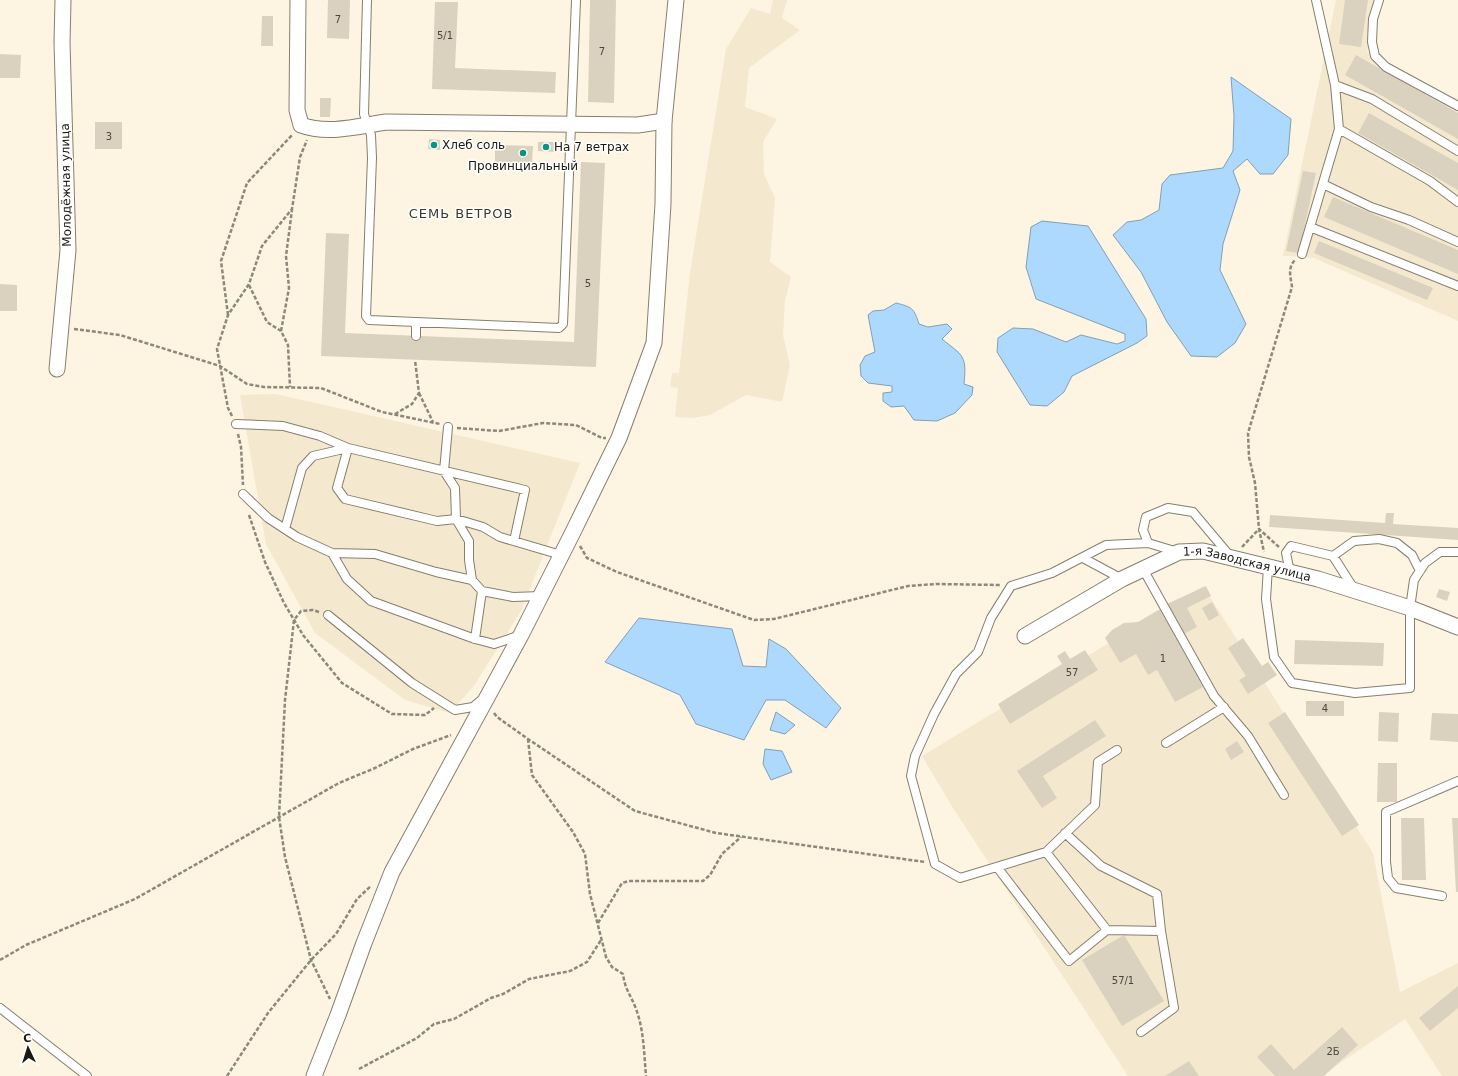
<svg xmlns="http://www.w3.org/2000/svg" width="1458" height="1076" font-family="'DejaVu Sans',sans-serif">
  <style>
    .built { fill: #f4e9cf }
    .water { fill: #add9fe; stroke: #819fb7 }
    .building { fill: #dad2bf }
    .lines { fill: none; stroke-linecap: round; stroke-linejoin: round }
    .lane-casing { stroke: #867f6e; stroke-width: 10 }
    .street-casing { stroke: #867f6e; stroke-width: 17 }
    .path { stroke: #8d887b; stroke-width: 2.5; stroke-dasharray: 4 2; stroke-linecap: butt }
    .lane { stroke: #fff; stroke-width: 8 }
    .street { stroke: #fff; stroke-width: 15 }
    .poi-dot { fill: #0e947e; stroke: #fff; stroke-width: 1.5 }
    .labels { text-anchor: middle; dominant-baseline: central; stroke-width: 3; stroke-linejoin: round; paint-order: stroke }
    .number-label { font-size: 10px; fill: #4a463c }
    .poi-label { font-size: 12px; fill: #1a1811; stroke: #fff; text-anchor: start }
    .street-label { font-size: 12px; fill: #1a1811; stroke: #fff }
    .neighbourhood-label { font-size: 13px; letter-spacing: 1px; fill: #3d3728; stroke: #fff }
  </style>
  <rect width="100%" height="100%" fill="#fdf5e2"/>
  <path class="built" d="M773,0H787L782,18L800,30L749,68L745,107L777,119L763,142L764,174L775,198L770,262L791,277L785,300L783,335L790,365L782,402L746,395L710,415L693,418L675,417L678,388L670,387L672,373H679L690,273L726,49L751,8L770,14Z
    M1336,0H1376L1367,52L1458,104V321L1314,258L1283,256Z
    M276,394L580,463L521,611L474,686L450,713L405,700L315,633L266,544L240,395Z
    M1203,586L1373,853L1400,992L1458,963V1076H1442L1405,1019L1321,1076H1128L953,808L922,756Z"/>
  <path class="water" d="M1231,77L1291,119L1288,155L1273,174H1260L1247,159L1233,171L1240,190L1223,244L1220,270L1246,324L1235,343L1217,357L1191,356L1167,322L1141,272L1113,235L1127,222L1141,220L1159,210L1162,184L1170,175L1223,168L1233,151L1234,116Z
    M1042,221L1088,226L1146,319L1147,336L1137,343L1072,376L1064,392L1047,406L1030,405L997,352L998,338L1013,328L1033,329L1066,342L1081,335L1117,344L1125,341V334L1036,299L1026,267L1031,227Z
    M896,303C912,307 914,308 919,324L928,327L947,324L952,329L942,339C963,356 967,355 964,384L973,387L972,395L955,413L937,421L914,420L904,406L891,407L883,401V393L892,392V386L868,383L861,376L860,365L865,356L875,352L868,315L873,311L884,310Z
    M639,618L732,629L743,666L766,667L769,639L786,649L841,708L826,728L785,700H766L744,740L696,724L680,695L605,662Z
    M776,712L795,725L785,734L770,730Z
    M765,749L782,751L792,772L771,780L763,764Z"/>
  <path class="building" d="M328,0H350L349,39L327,38Z
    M590,0H616L614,103L588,102Z
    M1345,0H1368L1361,47L1339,44Z
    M435,2H458L455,68L556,72L555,93L432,89Z
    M262,16H273V46H261Z
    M0,54L21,55L20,78H0Z
    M1356,55L1458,113V139L1345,75Z
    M320,98H331L330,117H320Z
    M1369,113L1458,163V190L1358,133Z
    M95,122H122V149H95Z
    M429,139L440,140V150L428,149Z
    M538,142H554V152L538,151Z
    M495,145L533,146L532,164L495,163Z
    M581,162L605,163L596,367L321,356L326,233L349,234L345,333L574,342Z
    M1303,171L1316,173L1299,253L1286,251Z
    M1333,197L1458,250V274L1324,217Z
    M1319,241L1433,288L1427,300L1314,253Z
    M0,284L17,285V311H0Z
    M1386,513H1394L1393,524L1458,528V540L1269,527L1270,515L1385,523Z
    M1206,586L1211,596L1187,608L1197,627L1182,635L1167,604Z
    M1439,589L1450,592L1447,601L1436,597Z
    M1212,602L1219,615L1209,621L1202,608Z
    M1160,609L1203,687L1175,702L1157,670L1148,675L1136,654L1120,663L1105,638L1112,630L1124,623L1138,622Z
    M1243,638L1262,666L1268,662L1277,675L1248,694L1239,680L1246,676L1228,648Z
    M1295,640L1384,643L1383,666L1294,664Z
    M1085,650L1098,670L1010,724L998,704L1062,664L1057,656L1065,651L1070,659Z
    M1306,701H1344V716H1306Z
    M1285,712L1359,825L1342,836L1268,723Z
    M1379,712L1399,713L1398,742L1378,741Z
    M1432,713L1458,714V742L1430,740Z
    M1095,720L1106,736L1043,776L1057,798L1042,808L1017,771Z
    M1237,741L1244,752L1231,760L1225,749Z
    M1378,763H1397V802H1377Z
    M1401,818H1424L1426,880H1402Z
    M1452,818H1458V892H1456Z
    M1124,935L1164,1001L1122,1026L1082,960Z
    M1458,986V1008L1430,1031L1419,1018Z
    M1342,1027L1358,1045L1324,1076H1275L1257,1057L1271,1044L1294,1070Z
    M1189,1061L1199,1076H1165Z"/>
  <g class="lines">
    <defs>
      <path id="lane" d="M367,0L364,114L371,135L372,158L366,316L369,320L559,328L563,324L576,0
        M1379,0L1373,19L1372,42L1375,56L1386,67L1458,106
        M1335,85L1372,99L1458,151
        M1339,129L1430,181L1458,202
        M1323,184L1371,207L1409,220L1458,242
        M1310,227L1458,286
        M1302,254L1339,129L1335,85L1316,0
        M416,336V323
        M236,424L283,426L320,436L348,448L525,490L514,541
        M448,427L444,471L455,488L456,519L469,541V560L472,580
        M243,494L268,518L297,537L332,553L375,554L436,572L472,580L482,591L513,597L541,596
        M285,529L302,468L313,456L348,448L337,488L345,499L437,521L456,519L483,527L500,537L561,555
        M1148,543L1143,530L1146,517L1168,508L1193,512L1230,556
        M332,553L347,579L371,601L475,639L494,644L521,635
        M1333,556L1354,589
        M1083,558L1122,579
        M1268,567L1266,599L1274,657L1292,683L1355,693L1410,688V608L1414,580L1425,563L1440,552H1458
        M1143,569L1214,696L1248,736L1284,795
        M1290,572L1286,553L1291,546L1333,556L1354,541L1379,539L1397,543L1412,555L1420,571
        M328,615L412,683L455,710L473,707L480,701
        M475,639L482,591
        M1166,743L1224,707
        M1065,833L1101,866L1157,894L1161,931L1174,1008L1141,1032
        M1046,852L1095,805L1098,762L1117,750
        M997,867L1069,961L1107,930
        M1442,896L1396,888L1388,878L1386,862V812L1458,781
        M1161,931L1107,930L1046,852L960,878L935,864L911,776L915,756L934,714L956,674L978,652L991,618L1011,586L1052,573L1106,545L1148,543L1178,552
        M0,1008L87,1076"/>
      <g id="street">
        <path d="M298,0L297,110L301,125C328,135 359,126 386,122L638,125L664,121"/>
        <path d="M57,369L68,250L62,43L63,0"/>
        <path id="s1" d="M1025,636L1122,579L1179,552L1203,551L1318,579L1410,608L1458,627"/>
        <path d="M314,1076L338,1015L364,943L392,872L521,635L572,534L619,438L654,343L663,204L664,121L676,0"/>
      </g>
    </defs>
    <use href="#lane" class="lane-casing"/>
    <use href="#street" class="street-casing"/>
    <path class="path" d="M249,285L267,322L281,331L288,345L290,387
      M228,315L221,261L247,183L293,134
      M74,329L120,335L220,366L247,384L264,387L321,388L382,412L440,424
      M281,331L289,288L286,256L292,210
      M419,393L433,422
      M395,414L412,404L419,393L415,360
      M232,416L228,408L217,349L228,315L249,284L262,246L292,209L300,157L307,140
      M457,428L499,431L543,423L576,425L602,438H606
      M238,434L241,447L243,485
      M249,515L265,562L284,603L303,635L342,683L392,714L425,715L434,708
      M580,546L587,558L617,572L754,620L774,619L908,586L936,584L1001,585
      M1242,547L1259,529L1264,552
      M1279,547L1259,529L1255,483L1249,457L1248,433L1292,287C1291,278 1287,268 1295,260
      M319,612L313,610L301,611L294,620L285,700L279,817L285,857L311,960L330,999
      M494,713L497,717L528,739L635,811L716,833L925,862
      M528,739L532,775L573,832L585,854L590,894L606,957L612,967L623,974C625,990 631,995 636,1009C644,1030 644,1054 646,1076
      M598,923L622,883L629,881H703L710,875L722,854L741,837
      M0,960L26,945L135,899L339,783L375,768L413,749L451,735
      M359,1069L417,1038L434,1024L454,1019L491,998L503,994L529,979L570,971L587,962L601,940
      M227,1076L268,1013L311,960L336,934L357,899L371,886"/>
    <use href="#lane" class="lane"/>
    <use href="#street" class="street"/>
  </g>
  <g class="poi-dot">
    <circle cx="434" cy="145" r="4"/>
    <circle cx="546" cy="147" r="4"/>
    <circle cx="523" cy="153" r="4"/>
  </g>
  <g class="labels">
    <g class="number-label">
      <text x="338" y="19">7</text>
      <text x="445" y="35">5/1</text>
      <text x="602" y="51">7</text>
      <text x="109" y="136">3</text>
      <text x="588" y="283">5</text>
      <text x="1163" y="658">1</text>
      <text x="1072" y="672">57</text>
      <text x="1325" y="708">4</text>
      <text x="1123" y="980">57/1</text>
      <text x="1333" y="1051">2Б</text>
    </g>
    <g class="poi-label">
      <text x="442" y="145">Хлеб соль</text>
      <text x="554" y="147">На 7 ветрах</text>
      <text x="523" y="166" text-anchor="middle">Провинциальный</text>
    </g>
    <g class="street-label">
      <text transform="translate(66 185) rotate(-91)">Молодёжная улица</text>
      <text stroke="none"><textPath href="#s1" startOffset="245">1-я Заводская улица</textPath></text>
    </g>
    <g class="neighbourhood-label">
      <text x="461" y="213">СЕМЬ ВЕТРОВ</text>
    </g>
  </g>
  <g transform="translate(28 1048) rotate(356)" stroke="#ffffff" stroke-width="3" paint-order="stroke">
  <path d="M0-3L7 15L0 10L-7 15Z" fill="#1a1811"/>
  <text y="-6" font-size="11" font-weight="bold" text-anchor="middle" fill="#1a1811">С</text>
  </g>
</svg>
